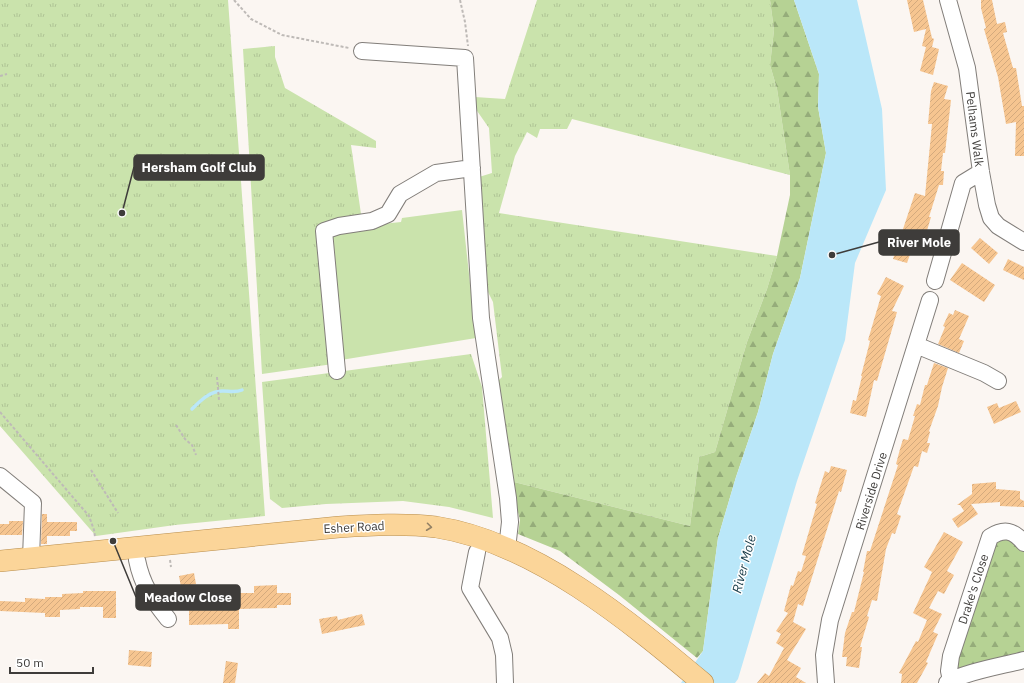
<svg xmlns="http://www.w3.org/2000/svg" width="1024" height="683" font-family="'IBM Plex Sans',sans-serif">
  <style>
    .grass { fill: url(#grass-tufts) }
    .forest { fill: url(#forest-firs) }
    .garden { fill: #cae3ac }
    .water { fill: #bae7f9 }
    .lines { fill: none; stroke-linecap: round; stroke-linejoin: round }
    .stream { stroke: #bae7f9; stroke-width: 3.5 }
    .building { fill: url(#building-hatch) }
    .minor-casing { stroke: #827e7a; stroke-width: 18 }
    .major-casing { stroke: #b88d4c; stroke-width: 22 }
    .path { stroke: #bebab7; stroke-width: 2; stroke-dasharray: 3 2; stroke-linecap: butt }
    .minor { stroke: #fff; stroke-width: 16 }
    .major { stroke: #fbd599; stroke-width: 21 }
    .oneway { stroke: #938165 }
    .labels { text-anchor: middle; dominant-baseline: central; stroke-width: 3; stroke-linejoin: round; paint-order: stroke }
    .street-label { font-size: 12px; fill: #3e3c3a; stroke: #fff }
    .water-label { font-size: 13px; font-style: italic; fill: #173b48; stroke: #fff }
    .leader { fill: none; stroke: #3e3c3a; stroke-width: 1.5 }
    .callout-dot { fill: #3e3c3a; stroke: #fff; stroke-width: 1.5 }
    .callout { fill: #3e3c3a; stroke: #3e3c3a; stroke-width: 1.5 }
    .callout-label { font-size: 13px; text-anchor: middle; font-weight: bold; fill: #fff }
  </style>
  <defs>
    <pattern id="grass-tufts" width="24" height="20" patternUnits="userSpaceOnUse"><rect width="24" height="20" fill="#cae3ac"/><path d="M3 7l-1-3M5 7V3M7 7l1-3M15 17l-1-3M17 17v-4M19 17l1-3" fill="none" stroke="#afc495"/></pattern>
    <pattern id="forest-firs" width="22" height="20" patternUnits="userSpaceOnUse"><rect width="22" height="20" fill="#b6d294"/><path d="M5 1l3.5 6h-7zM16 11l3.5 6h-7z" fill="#95ac7a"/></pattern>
    <pattern id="building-hatch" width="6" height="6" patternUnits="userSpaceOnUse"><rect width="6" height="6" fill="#f6c590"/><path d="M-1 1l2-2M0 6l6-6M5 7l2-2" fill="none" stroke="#d4aa7d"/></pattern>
  </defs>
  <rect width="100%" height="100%" fill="#fbf6f2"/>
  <path class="grass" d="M0,0H228L265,516L175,525L96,536L0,426Z
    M537,0H770L774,30L770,65L777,89L790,175L572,119L567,129H540L537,138L527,132L515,156L499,213L777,256L767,289L747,342L715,452L699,457L690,526L510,481L494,385L502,377L493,302L485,286L479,177L492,173L489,128L475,108V97L505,99Z
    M275,46V57L285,88L376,141V148L351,145L361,214L354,220L317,227L333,364L262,374L243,49Z
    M471,354L482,387L493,518L449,507L403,501L326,504L282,508L270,499L262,382Z"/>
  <path class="forest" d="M770,0H794L819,74L818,107L826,153L800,278L773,354L758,412L736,477L718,538L703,651L697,658L619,595L560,551L518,534L520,520L510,481L690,526L699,457L715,452L747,342L767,289L777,256L790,195V175L777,89L770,65L774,30Z
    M1004,538L1015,540L1024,550V656L956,674L954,667L991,548L998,540Z"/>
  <path class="garden" d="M462,210L476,338L341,360L328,237L335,229L401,222L402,218Z"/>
  <path class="water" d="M794,0H857L882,109L886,190L855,263L845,340L797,481L738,679L735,683H681L703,651L718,538L736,477L758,412L773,354L800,278L826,153L818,107L819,74Z"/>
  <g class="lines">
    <path class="stream" d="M192,409C201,400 210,391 223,391C230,391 235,393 242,390"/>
  </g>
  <path class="building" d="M907,0H923L932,38L934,39L932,47L939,49L933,75L920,71L926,47L922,46L926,29L914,32Z
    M981,0H992L997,24L1005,22L1007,32L1003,33L1013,68H1016L1022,106H1024V156H1015L1016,122L1006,124L998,77L984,29L986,28L981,8Z
    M934,82L948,86L944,99L951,100L945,153H943L941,171H944L943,185H939L929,217H931L926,234L918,232L907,263L893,259L915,193L925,196L932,124H928L931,91Z
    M980,238L998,253L989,264L971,248Z
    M1008,259L1024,267V280L1003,270Z
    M962,263L995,285L984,302L950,280Z
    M886,277L904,286L892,311L897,312L877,381L874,380L866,417L850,413L853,400L856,401L862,376H861L870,341L868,340L881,296L877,294Z
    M955,310L969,316L959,339L964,341L959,353L938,344L945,327L943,326L949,313L953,315Z
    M934,363L948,368L942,387L938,406L929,431L930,432L927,443H930L927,453L922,451L918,467L914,466L897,514L901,516L895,534L892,533L886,549L877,601L872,600L867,616L869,617L860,647H862L859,668L846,666L847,657H842L845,633L852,612H854L864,572H863L867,551H870L898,465L896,464L900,449L903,439L908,440L915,416H913L917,404L920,405L925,385H927Z
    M1016,401L1021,412L994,424L987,407L997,403L999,408Z
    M831,466L847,470L841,492L839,491L803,606L798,604L793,622L806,629L787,660L801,668L796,677L806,683H757L765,673L769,676L784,648L776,643L781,634L776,631L788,613L784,611L791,585L793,586L798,571L801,572L806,556L802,555L817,504L815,503L825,471L829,473Z
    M996,482V489L1020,491V499L1024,501V507L1000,506V502L971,504L978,514L958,528L952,519L964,511L960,505H957L972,494V484Z
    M42,514H47V522H77V531H70V536H47V544H41Z
    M9,521H23L22,535H0V524H9Z
    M944,532L963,542L947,571L954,575L944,594L938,591L929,608L942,614L933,632L938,634L926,662L928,663L917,683H901L902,674L899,673L916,641L918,642L927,620L913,613L932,572L924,567Z
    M194,573L196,584L181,587L179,576Z
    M277,585V593H291V605H277V608L239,609V629H228V624L189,625V609L206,608V593H215L216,602H237V593H254V586Z
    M83,591H116V618H103V607H80V609L60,610V617H45V613L0,611V601L25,602V598L45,599V597H62V594L83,593Z
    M362,614L365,625L322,634L319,619L337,616L338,620Z
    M129,650L152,652L151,667L128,665Z
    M226,661L238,663L235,683H223Z"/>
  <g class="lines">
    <defs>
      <path id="minor" d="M948,0L967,68L981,172L987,205L991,218L998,226L1024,242
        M362,51L465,58L481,318L508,498L510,522L507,549
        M935,281L963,183L981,172
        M916,345L984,373L998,381
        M337,371L324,231L339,226L372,221L388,214L400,194L436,173L472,168
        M0,476L33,503L31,558
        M477,552L470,588L500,638L504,655L505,683
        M137,560C142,585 152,599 168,619
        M951,680L949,671L951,656L990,537C1004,528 1013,530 1024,543
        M826,683L824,655L830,620L930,300
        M947,683C959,673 1006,665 1024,660"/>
      <path id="major" d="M0,561L339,527C371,525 404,523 436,527C534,542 629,621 703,683"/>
    </defs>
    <use href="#minor" class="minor-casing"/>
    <use href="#major" class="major-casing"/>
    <path class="path" d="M234,0L251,19L282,35L349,48
      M460,0L465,22L468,46
      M0,76L7,74
      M217,377L219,400
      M0,412L89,516L94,530L95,537
      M176,425L185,439L192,445L196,455
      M91,470L118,513
      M170,560L171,567"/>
    <use href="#minor" class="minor"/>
    <use href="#major" class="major"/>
  </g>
  <defs><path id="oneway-chevron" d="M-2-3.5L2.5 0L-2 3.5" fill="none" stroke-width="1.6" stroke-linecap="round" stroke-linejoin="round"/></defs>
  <use class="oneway" href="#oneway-chevron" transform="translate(429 527) rotate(7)"/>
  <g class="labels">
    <g class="street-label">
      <text transform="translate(975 129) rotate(83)">Pelhams Walk</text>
      <text transform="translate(871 491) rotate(-73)">Riverside Drive</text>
      <text transform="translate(354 527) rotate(-3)">Esher Road</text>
      <text transform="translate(973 589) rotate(-72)">Drake's Close</text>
    </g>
    <g class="water-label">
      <text transform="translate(744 564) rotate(-75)">River Mole</text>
    </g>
  </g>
  <path class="leader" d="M122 213L134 167M832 255L879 242M113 541L136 597"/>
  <g class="callout-dot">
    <circle cx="122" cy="213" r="4"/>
    <circle cx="832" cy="255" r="4"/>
    <circle cx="113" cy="541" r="4"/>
  </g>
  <g class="callout">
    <rect x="134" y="155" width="130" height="25" rx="4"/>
    <rect x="879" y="230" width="80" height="25" rx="4"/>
    <rect x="136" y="585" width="104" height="25" rx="4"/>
  </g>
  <g class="callout-label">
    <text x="199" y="172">Hersham Golf Club</text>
    <text x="919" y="247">River Mole</text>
    <text x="188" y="602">Meadow Close</text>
  </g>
  <path d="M10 667v6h83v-6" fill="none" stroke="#3e3c3a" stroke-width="2"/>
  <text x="16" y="667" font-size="12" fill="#3e3c3a" stroke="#ffffff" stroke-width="3" paint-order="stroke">50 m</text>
</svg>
